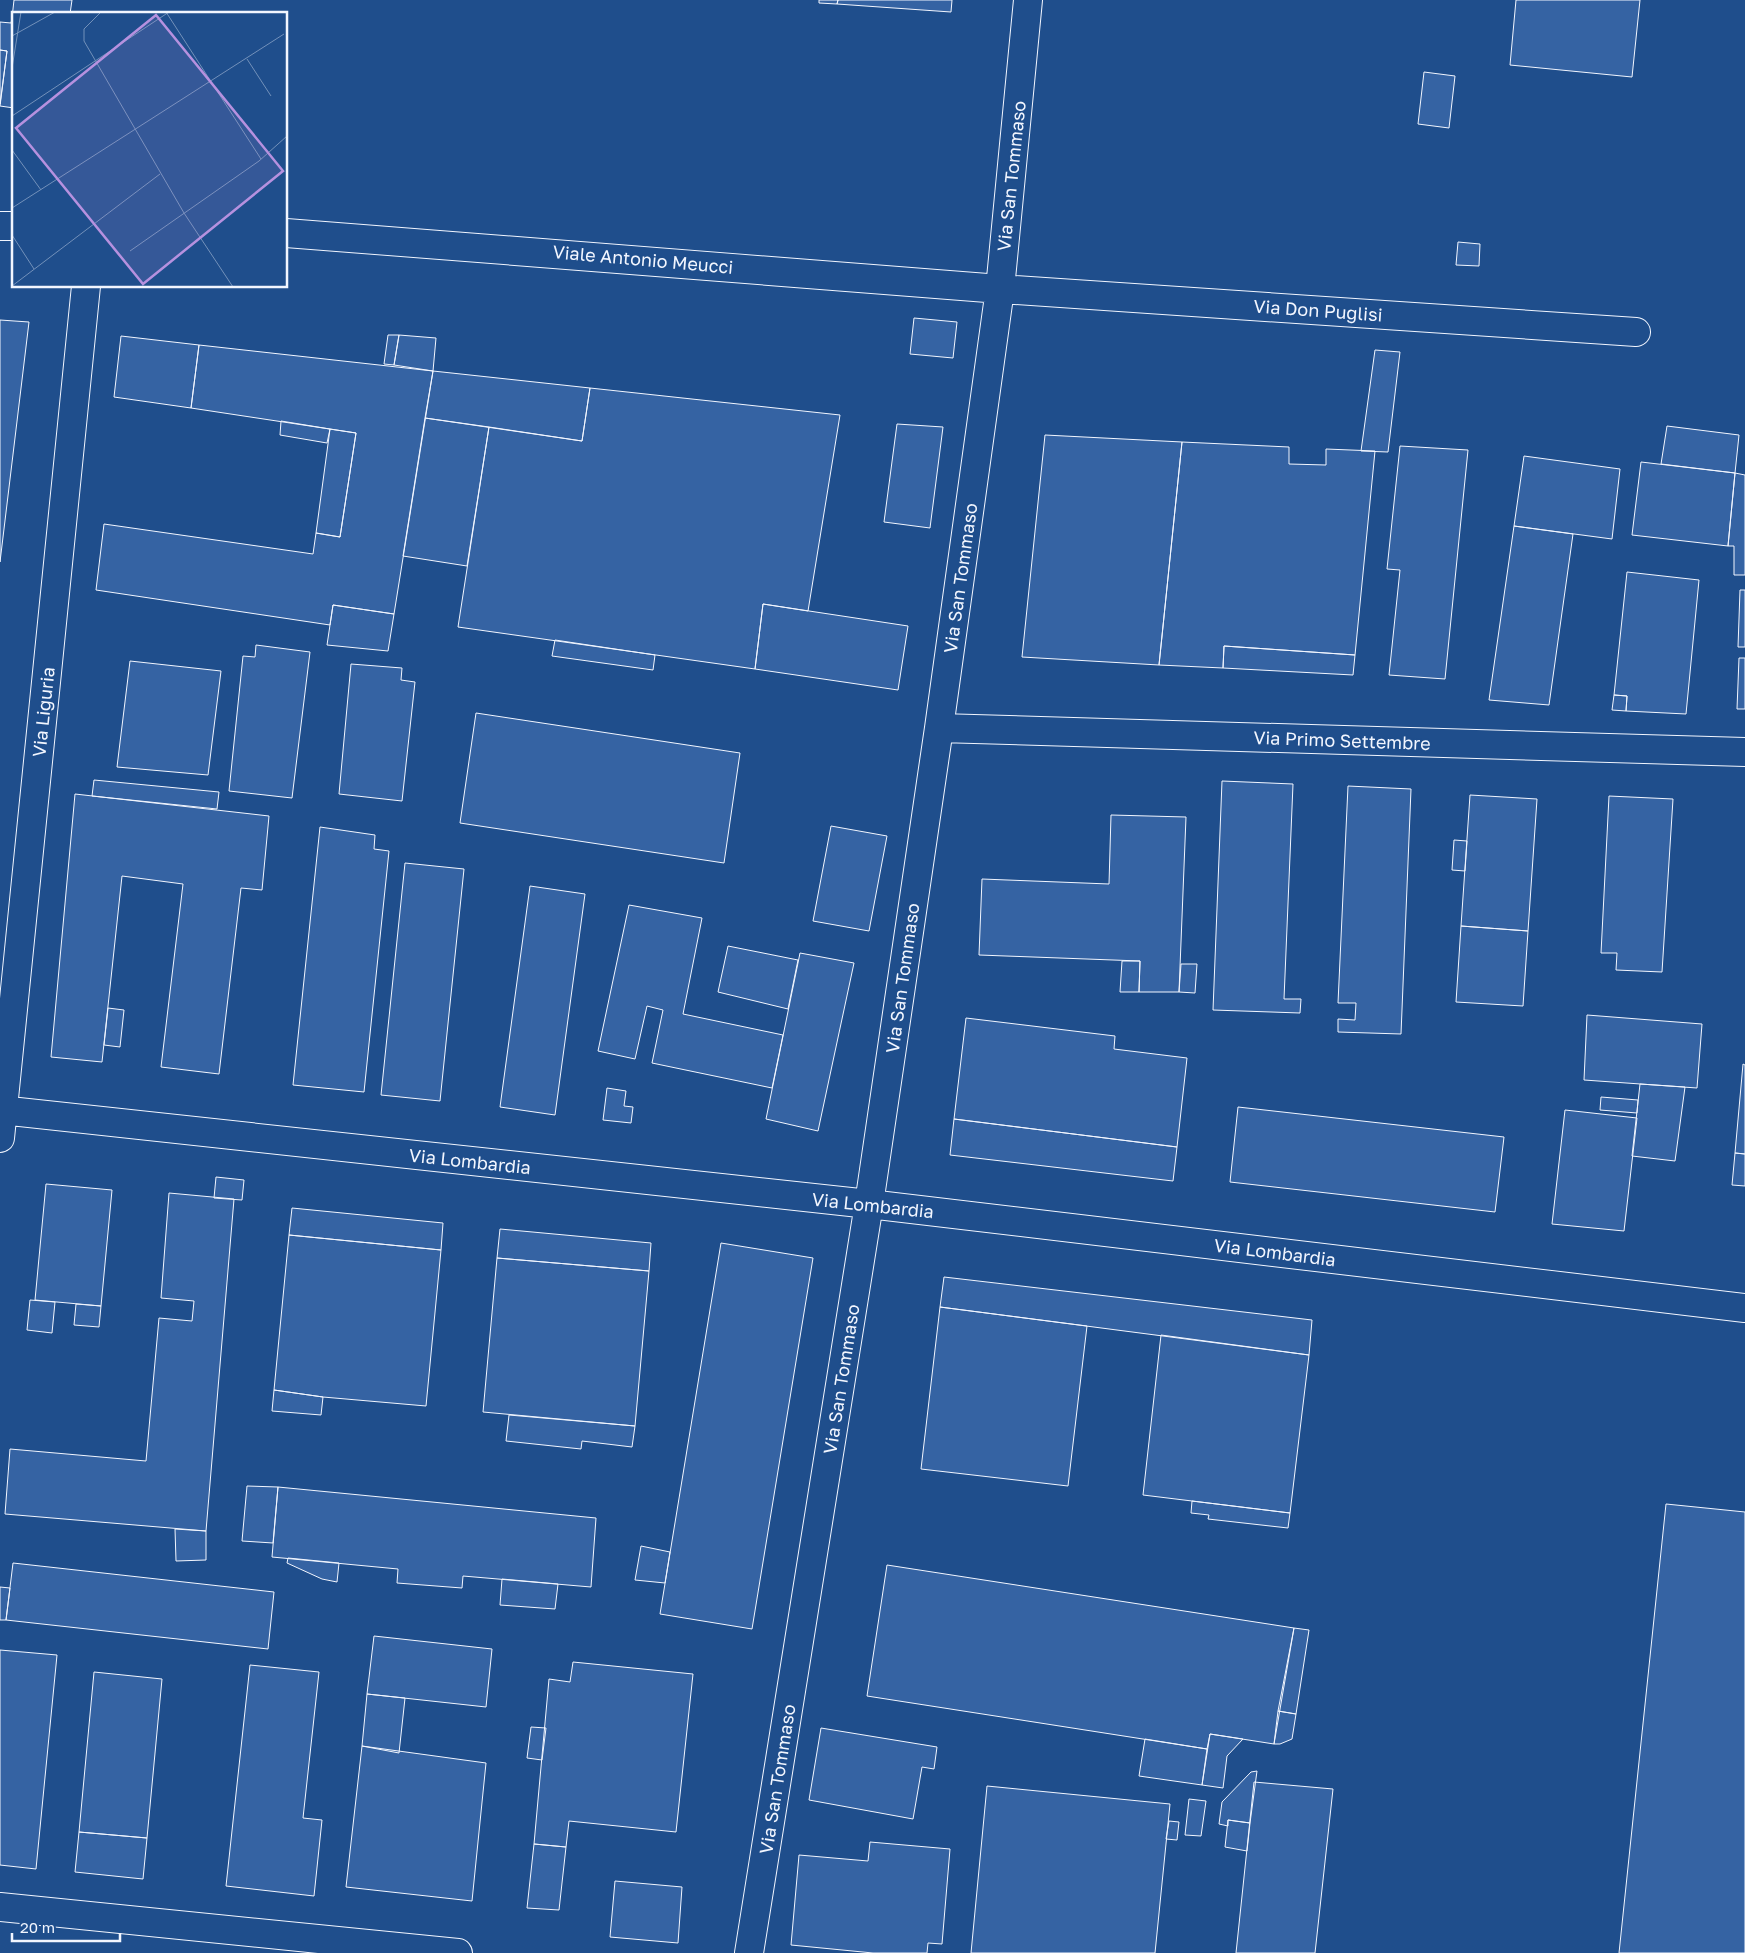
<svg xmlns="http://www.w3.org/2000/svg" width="1745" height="1953" font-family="'Golos Text',sans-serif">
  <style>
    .building { fill: #3563a3; stroke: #f2f6ff }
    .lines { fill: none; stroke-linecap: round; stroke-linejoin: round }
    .minor-casing { stroke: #f2f6ff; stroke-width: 30 }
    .minor { stroke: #1f4e8c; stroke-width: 28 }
    .labels { text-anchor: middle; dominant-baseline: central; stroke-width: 4; stroke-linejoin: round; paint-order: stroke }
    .street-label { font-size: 18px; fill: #f2f6ff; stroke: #1f4e8c }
    .inset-road { fill: none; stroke: #7391ba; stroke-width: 1 }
    .view { fill: #b691df; fill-opacity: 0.15; stroke: #b691df; stroke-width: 2.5 }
    .inset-edge { fill: none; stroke: #f2f6ff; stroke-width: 2.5 }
  </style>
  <rect width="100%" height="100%" fill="#1f4e8c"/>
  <path class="building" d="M14,0H72L70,14H14V18H12Z
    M819,0H838L837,4L819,3Z
    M838,0H952L951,12L837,4Z
    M1516,0H1640L1632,77L1510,65Z
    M12,18H14V108L0,106L7,51L0,50V22L11,23Z
    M0,50L7,51L0,104Z
    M1424,72L1455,76L1449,128L1418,124Z
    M1458,242L1480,244L1479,266L1456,265Z
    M914,318L957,322L953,358L910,354Z
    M0,320L29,322L0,562Z
    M388,335H399L394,365L384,364Z
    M399,335L436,338L433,371L394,365Z
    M121,336L199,345L191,408L114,397Z
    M199,345L433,371L394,614L333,605L330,625L96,590L104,524L313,554L316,533L340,537L356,433L191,408Z
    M1375,350L1400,352L1388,452L1361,451Z
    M433,371L590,388L582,441L425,418Z
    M590,388L840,415L808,611L763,604L755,669L458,627L489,427L582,441Z
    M425,418L489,427L467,566L403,556Z
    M281,421L330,429L327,443L280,435Z
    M897,424L943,427L930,528L884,522Z
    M1667,426L1739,435L1735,473L1661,464Z
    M330,429L356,433L340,537L316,533Z
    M1045,435L1182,442L1159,665L1022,657Z
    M1182,442L1289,447V464L1326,465V449L1375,451L1355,655L1224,646L1223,668L1159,665Z
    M1400,446L1468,450L1445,679L1389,675L1400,570L1387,569Z
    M1524,456L1620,469L1612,539L1514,526Z
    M1641,462L1735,473L1728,546L1632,535Z
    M1735,473L1745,475V575H1734V546H1728Z
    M1514,526L1573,534L1549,705L1489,700Z
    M1627,572L1699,580L1686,714L1626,711L1627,696L1614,695Z
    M1740,590H1745V647H1738Z
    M763,604L908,626L898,690L755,669Z
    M333,605L394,614L388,651L327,645Z
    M555,640L655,655L653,670L552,656Z
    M256,645L310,652L292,798L229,791L243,656L255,657Z
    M1224,646L1355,655L1353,675L1223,668Z
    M1739,658H1745V709H1737Z
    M130,661L221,671L208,775L117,767Z
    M351,664L402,668L401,680L415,682L402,801L339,794Z
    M1614,695L1627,696L1626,711L1612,710Z
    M476,713L740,753L724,863L460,823Z
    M94,780L219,792L217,809L92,796Z
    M1222,781L1293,784L1284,999H1301L1300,1013L1213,1010Z
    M1348,786L1411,789L1401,1034L1338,1032V1019L1355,1020L1356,1003H1338Z
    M75,794L269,816L262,890L241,888L219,1074L161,1067L183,884L122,876L102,1062L51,1057Z
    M1470,795L1537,799L1528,931L1461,926Z
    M1609,796L1673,799L1662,972L1616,970L1617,953H1601Z
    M1111,815L1186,817L1179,992H1139L1140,961L979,955L982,879L1109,884Z
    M831,826L887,836L869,931L813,921Z
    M320,827L375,835L374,849L389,851L364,1092L293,1085Z
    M1454,840L1467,841L1465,871L1452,870Z
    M405,863L464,869L440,1101L381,1095Z
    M530,886L585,894L555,1115L500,1107Z
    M629,905L702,918L683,1014L783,1035L772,1088L652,1063L663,1010L647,1006L635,1059L598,1051Z
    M1461,926L1528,931L1523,1006L1456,1002Z
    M728,946L798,960L788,1009L718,992Z
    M800,953L854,963L818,1131L766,1119Z
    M1122,961H1140L1139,992H1120Z
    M1181,964H1197L1195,993L1179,992Z
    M108,1008L124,1010L120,1047L104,1045Z
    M1587,1015L1702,1024L1697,1088L1584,1080Z
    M966,1018L1115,1036L1114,1049L1187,1058L1177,1147L954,1119Z
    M1743,1064L1745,1065V1154L1735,1153Z
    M1640,1084L1685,1087L1675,1161L1632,1156Z
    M607,1088L626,1091L624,1106L633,1107L631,1123L603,1120Z
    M1601,1097L1638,1100L1637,1113L1600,1110Z
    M1238,1107L1504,1137L1495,1212L1230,1182Z
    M1565,1110L1637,1118L1624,1231L1552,1224Z
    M954,1119L1177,1147L1173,1181L950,1155Z
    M1735,1153L1745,1154V1186L1732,1185Z
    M216,1177L244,1180L242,1200L214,1198Z
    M46,1184L112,1190L101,1306L35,1300Z
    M169,1193L234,1199L206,1531L5,1514L10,1449L146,1461L159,1318L192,1321L194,1301L161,1298Z
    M292,1208L443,1223L441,1250L289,1235Z
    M500,1229L651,1243L649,1271L497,1258Z
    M289,1235L441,1250L426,1406L323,1397L274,1390Z
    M721,1243L813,1258L752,1629L660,1614Z
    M497,1258L649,1271L635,1426L483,1412Z
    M944,1277L1312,1320L1309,1355L940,1307Z
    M30,1300L55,1302L52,1333L27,1330Z
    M76,1304L101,1306L99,1327L74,1325Z
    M940,1307L1087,1326L1068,1486L921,1469Z
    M1161,1335L1309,1355L1290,1513L1143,1495Z
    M274,1390L323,1397L321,1415L272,1411Z
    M509,1415L635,1426L632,1447L582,1441L581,1449L506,1441Z
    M247,1486L278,1487L273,1543L242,1541Z
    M278,1487L596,1518L591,1587L463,1576L462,1588L397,1583L398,1569L272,1557Z
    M1192,1501L1290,1513L1288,1528L1208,1519L1209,1515L1191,1513Z
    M1666,1504L1745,1512V1953H1619Z
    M175,1529L206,1531V1560L176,1561Z
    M641,1546L670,1552L665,1583L635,1580Z
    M288,1558L339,1563L337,1582L322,1579L287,1563Z
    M13,1563L274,1592L268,1649L6,1620Z
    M887,1565L1294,1628L1274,1744L1210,1734L1207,1749L867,1696Z
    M502,1579L558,1584L555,1609L500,1605Z
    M0,1587L10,1588L6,1620H0Z
    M1294,1628L1309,1630L1296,1714L1278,1711Z
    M374,1636L492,1649L486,1707L367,1694Z
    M0,1650L57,1655L36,1869L0,1865Z
    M573,1662L693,1674L676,1832L569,1821L566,1847L534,1844L549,1679L570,1682Z
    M250,1665L319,1672L303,1818L322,1820L314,1896L226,1886Z
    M94,1672L162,1679L147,1838L79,1832Z
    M367,1694L405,1698L399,1753L362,1746Z
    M1278,1711L1296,1714L1292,1739L1280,1744H1274Z
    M531,1727L546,1728L542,1760L527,1758Z
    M821,1728L937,1747L934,1769L922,1767L913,1819L809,1800Z
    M1210,1734L1243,1739L1227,1756L1223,1788L1202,1785Z
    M1145,1739L1207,1749L1202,1785L1139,1776Z
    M362,1746L486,1763L472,1901L346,1887Z
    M1257,1771L1250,1823L1228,1820V1826L1219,1824L1222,1802L1251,1772Z
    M1254,1782L1333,1789L1315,1953H1236Z
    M987,1786L1170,1804L1155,1953H971Z
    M1189,1799L1206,1801L1201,1836L1185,1835Z
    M1228,1820L1250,1823L1247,1851L1225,1847Z
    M1169,1821L1179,1822L1177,1840L1166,1839Z
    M79,1832L147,1838L143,1879L75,1872Z
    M870,1842L950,1849L942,1944L928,1943L927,1953H873L791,1945L799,1855L868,1861Z
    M534,1844L566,1847L559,1910L527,1908Z
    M615,1881L682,1887L678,1943L610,1937Z"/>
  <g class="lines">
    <defs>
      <path id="minor" d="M0,226H14
        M286,233L1000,289L1636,332
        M939,728L1745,752
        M0,1110L869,1204L1745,1308
        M0,1138L86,286
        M0,1907L458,1953
        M749,1953L869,1204L939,728L1000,289L1028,0"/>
    </defs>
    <use href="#minor" class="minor-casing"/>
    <use href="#minor" class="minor"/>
  </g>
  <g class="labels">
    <g class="street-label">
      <text transform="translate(1011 176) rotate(-84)">Via San Tommaso</text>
      <text transform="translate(643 259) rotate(5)">Viale Antonio Meucci</text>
      <text transform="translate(1318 310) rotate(4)">Via Don Puglisi</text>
      <text transform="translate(960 578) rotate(-82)">Via San Tommaso</text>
      <text transform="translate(43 712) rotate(-84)">Via Liguria</text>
      <text transform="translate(1342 740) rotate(2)">Via Primo Settembre</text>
      <text transform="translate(902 978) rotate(-82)">Via San Tommaso</text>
      <text transform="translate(470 1161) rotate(6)">Via Lombardia</text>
      <text transform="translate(873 1205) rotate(6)">Via Lombardia</text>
      <text transform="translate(1275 1252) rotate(7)">Via Lombardia</text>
      <text transform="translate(841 1379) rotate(-81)">Via San Tommaso</text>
      <text transform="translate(777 1779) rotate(-81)">Via San Tommaso</text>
    </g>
  </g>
  <g transform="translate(12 12)">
    <rect width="275" height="275" fill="#1f4e8c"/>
    <path class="inset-road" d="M89,0L72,17V29L172,201L221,275M154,0L249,147M0,24L43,0M235,47L259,84M0,56L9,0M0,104L157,0M0,138L29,178M0,196L272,22M0,223L22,257M118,239L247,149L275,124M0,274L148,162"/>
    <path class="view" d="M144,3L271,159L131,272L4,116Z"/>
    <rect width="275" height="275" class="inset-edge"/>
  </g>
  <path d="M12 1933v8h108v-8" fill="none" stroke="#f2f6ff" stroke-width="2.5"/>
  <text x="20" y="1933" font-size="15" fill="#f2f6ff" stroke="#1f4e8c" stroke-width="4" paint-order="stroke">20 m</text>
</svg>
